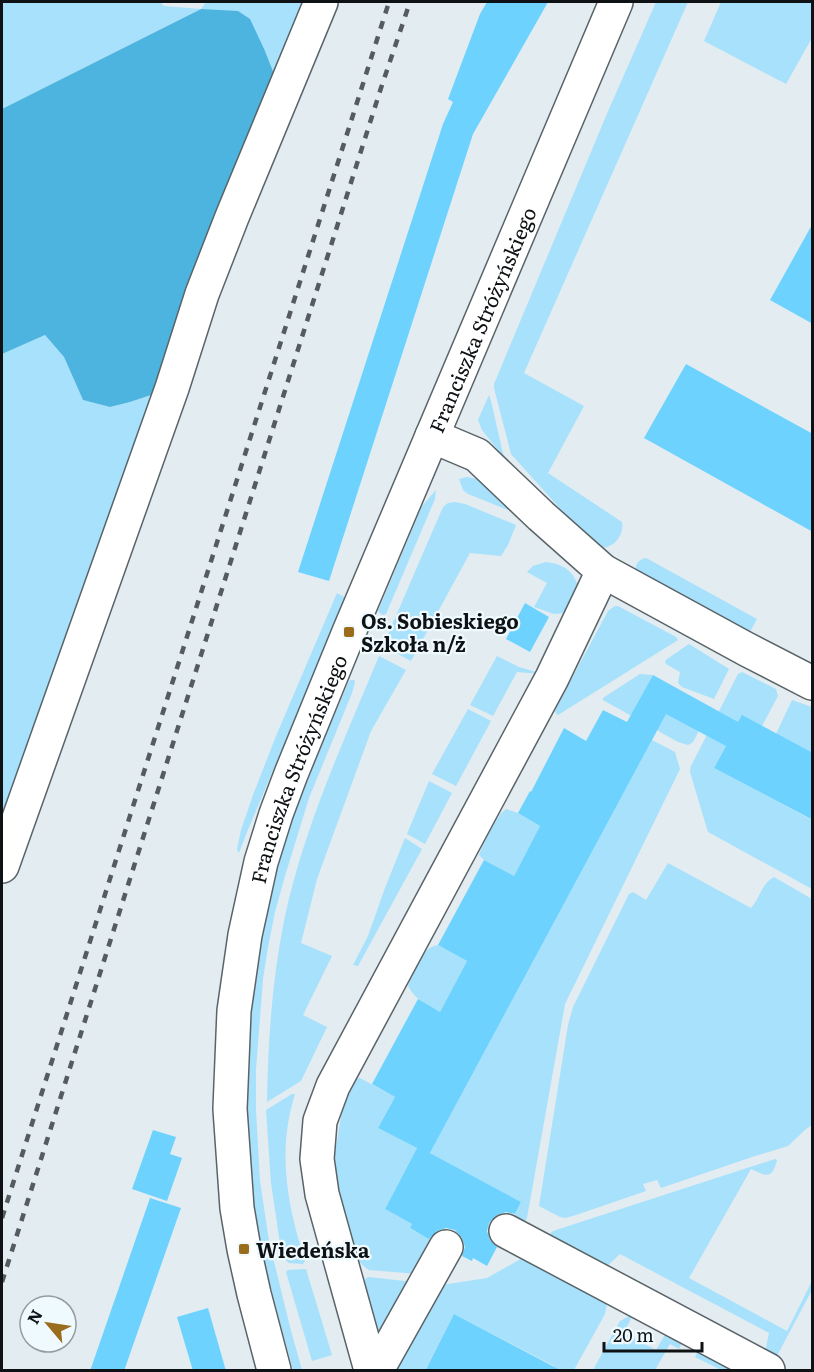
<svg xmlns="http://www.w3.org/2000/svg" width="814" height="1372" font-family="Literata,serif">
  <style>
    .green { fill: #a7e1fc }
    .forest { fill: #4cb4de }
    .building { fill: #6dd3fe }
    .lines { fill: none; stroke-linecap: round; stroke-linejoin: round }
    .minor-casing { stroke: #5a6468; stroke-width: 36 }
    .minor { stroke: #fff; stroke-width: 33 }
    .rail { stroke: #555b5e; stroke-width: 4.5; stroke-dasharray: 8 8; stroke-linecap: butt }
    .poi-dot { fill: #996d1c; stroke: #effaff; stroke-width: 2 }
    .labels { text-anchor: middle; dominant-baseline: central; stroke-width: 4.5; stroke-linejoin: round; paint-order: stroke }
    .street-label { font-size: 20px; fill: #0e1214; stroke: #effaff }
    .poi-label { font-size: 20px; font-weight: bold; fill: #0e1214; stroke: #effaff; text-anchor: start }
  </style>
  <rect width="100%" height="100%" fill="#e2ecf1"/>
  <path class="green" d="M2,2H160L164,6L201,9L206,2H322L282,94L265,51L201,9L2,109Z
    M656,2H688L524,373L584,406L548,473L622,522C625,539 607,555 592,544L511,454L494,388V384L606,116Z
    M721,2H812V38L786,84L704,41Z
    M45,335L64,357L83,400L110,407L130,402L172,388L2,829V354Z
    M489,395L491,401L504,458L482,430L478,420Z
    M467,477L483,480L513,512L468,494L463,490L459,479Z
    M436,490L435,499L386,614L382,615L378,611L422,506Z
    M455,502L465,504L516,525L508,545L501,556L470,553L411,661L383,646L443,507L448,503Z
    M646,558L757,619L747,637L636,573C635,565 637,560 646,558Z
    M546,562C562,564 573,570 578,586L566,613L554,614L534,607L547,583L527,572L533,566Z
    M337,593L346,598L247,832L239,853L237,849L241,830L253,795L276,736Z
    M615,606H618L676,637L678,640L558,715L555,712L556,708L608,611Z
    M689,644L729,669L714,699L682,687L678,683L680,672L666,664L665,661L667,659Z
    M379,656L406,670L371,731L317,879L301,943L332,956L303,1015L327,1027L301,1081L267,1102C268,1041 272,981 284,921C303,829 343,743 379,656Z
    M497,656L519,667L543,674L517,672L493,716L470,705Z
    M742,672L776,689L778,696L762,726L742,716L714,768L812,820V889L708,832L707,829L690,772L691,766L738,674Z
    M640,674L653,675L640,699L710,710L693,742L688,745L678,742L603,700V698L606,696Z
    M351,680H354L355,682L352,693L309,798L285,876L275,912L268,947L263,979L256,1069V1110L260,1181L269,1241L290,1327L302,1370H293C279,1318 263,1265 255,1211C246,1152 246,1093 250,1034C254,978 262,922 277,868C295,804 323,742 349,681Z
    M792,700L812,707V753L776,734Z
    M468,709L491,721L456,786L432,774Z
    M652,740L675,752L680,769L565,1004L527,1218L523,1225L513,1219L521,1202L430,1153Z
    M429,781L452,793L425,844L407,834Z
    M506,809L518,813L540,826L514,876L484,860L479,855C484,842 495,817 506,809Z
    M405,838L422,849L358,966L353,965L368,936L385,888Z
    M668,863L751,908C760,898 762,883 774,877L812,899V1125L806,1129L788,1146L752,1157L661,1188L657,1180L643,1184L646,1191L576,1215L565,1218L560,1217L539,1206L568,1025L573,1007L629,894L633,892L646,900Z
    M438,945L467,961L440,1012C428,1005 415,1000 408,986C414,971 420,948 438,945Z
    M360,1078L395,1097L378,1128L417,1148L385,1209L412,1224L411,1229L434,1241L418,1274L369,1270C363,1266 359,1262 355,1256L343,1216L334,1160L342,1111L356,1079Z
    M292,1094H295C277,1151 287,1205 305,1261L303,1264L289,1263L282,1257L271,1183L266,1110Z
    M775,1159L777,1160C772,1180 766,1176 751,1169L689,1278L787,1331L812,1281V1290L771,1367L763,1362L769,1333L620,1254L601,1272L547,1237L553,1231Z
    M533,1252L604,1294L607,1303L605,1314L574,1370H553L554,1366L454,1314L425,1370H390L435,1286L487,1278Z
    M306,1269L332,1355L312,1361L286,1272L288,1270Z
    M369,1277L413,1282L382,1331L378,1333L364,1283L366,1278Z
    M633,1314L624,1333L656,1350L670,1326L686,1335L679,1349L670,1344L655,1370H593L620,1321Z
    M701,1345L748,1370H721L695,1357Z"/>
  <path class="forest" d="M201,9L238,11L250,19L265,51L282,94L172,388L130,402L110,407L83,400L64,357L45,335L2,354V109Z"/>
  <path class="building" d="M487,2H548L473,134L329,581L298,572L443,124L453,102L448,99L480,14Z
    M813,223V324L770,300Z
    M686,364L813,434V532L644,438Z
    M525,603L549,617L530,652L506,639Z
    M653,675L738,722L742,715L813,753V820L714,768L726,746L666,714L430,1153L521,1202L515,1214L506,1212L497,1215L489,1223L487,1231L490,1240L497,1247L487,1266L473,1258L472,1261L462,1256L465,1247L462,1238L455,1230L446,1228L437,1231L429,1239L410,1228L412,1224L385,1209L417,1148L378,1128L395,1097L372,1084L418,999L440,1012L467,961L438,945L484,860L514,876L540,826L518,813L530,791L531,792L564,728L586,741L603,710L627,722Z
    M153,1130L176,1137L170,1154L182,1158L167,1201L132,1189Z
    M150,1198L181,1208L124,1371H90Z
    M208,1308L226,1371H193L177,1317Z
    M454,1314L562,1371H425Z"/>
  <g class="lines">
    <defs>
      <g id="minor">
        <path d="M432,436L477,455L541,516L603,571L746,649L812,683"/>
        <path d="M2,866L172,388L202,294L232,217L321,2"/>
        <path d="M506,1231L768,1370"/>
        <path id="s1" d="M274,1370L254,1294L244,1249L237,1208L230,1109L234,1011L245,935L261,862L276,814L291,774L349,632L616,2"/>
        <path d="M371,1370L322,1194L317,1159L320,1121L333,1086L552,678L603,571"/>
        <path d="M377,1370L446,1247"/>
      </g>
    </defs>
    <use href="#minor" class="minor-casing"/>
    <use href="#minor" class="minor"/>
    <path class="rail" d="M2,1218L389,2
      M2,1282L381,88L410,2"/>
  </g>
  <g class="poi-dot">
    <rect x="343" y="626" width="12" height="12" rx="3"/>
    <rect x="238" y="1243" width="12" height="12" rx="3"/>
  </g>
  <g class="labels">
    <g class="street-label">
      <text stroke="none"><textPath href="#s1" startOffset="1101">Franciszka Stróżyńskiego</textPath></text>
      <text stroke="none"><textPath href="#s1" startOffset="615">Franciszka Stróżyńskiego</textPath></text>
    </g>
    <g class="poi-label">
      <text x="361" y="620">Os. Sobieskiego<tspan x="361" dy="23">Szkoła n/ż</tspan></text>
      <text x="256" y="1249">Wiedeńska</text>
    </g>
  </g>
  <rect width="814" height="1372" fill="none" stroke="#0e1214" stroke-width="6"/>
  <g transform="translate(48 1324) rotate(299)"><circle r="28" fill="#effaff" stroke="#959da1" stroke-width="1.5"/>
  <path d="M0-4.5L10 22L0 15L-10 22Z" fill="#996d1c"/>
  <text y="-9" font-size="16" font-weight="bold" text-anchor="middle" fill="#0e1214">N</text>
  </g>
  <path d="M604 1342v9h98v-9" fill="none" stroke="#0e1214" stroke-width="3"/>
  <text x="613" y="1342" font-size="18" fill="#0e1214" stroke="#effaff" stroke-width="4.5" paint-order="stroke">20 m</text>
</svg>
